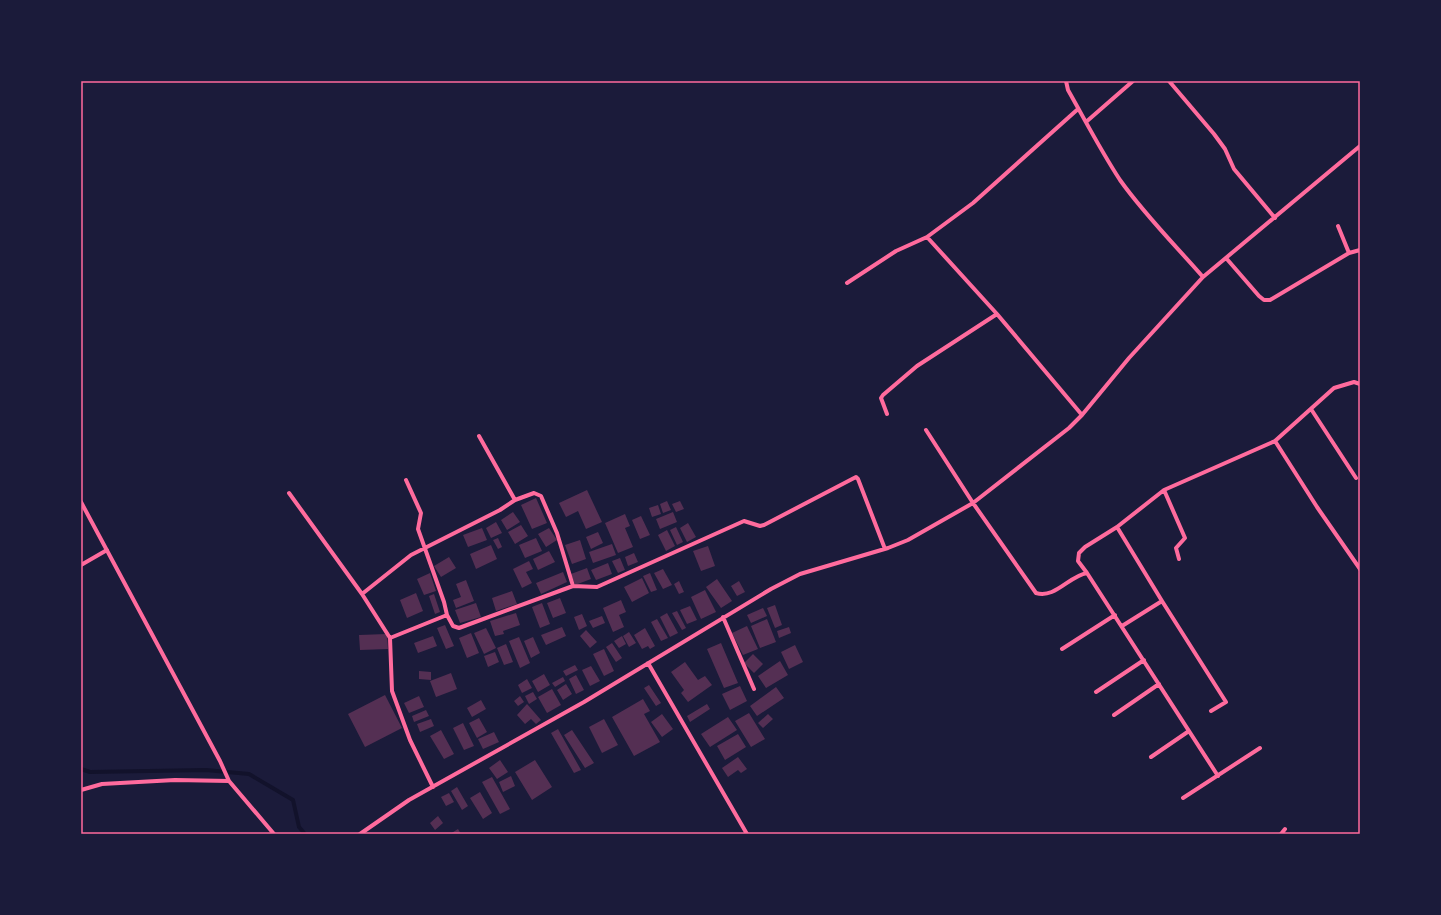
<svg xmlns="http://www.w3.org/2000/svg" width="1441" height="915" font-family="'Golos Text',sans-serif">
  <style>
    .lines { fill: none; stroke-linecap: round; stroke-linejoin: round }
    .stream { stroke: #12122b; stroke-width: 4 }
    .building { fill: #542f53 }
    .minor { stroke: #ff6b9d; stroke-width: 4 }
    .neatline { fill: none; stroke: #ff6b9d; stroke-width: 1.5 }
  </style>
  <rect width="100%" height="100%" fill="#1b1b3a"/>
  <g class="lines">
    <path class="stream" d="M81,769L90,772L206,770L249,774L293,800L299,827L305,834"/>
  </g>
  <path class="building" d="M587,490L602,522L586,529L578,511L566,517L559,503Z
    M536,498L547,523L532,529L521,505Z
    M667,501L671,510L663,513L660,504Z
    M680,501L684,509L676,512L672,504Z
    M658,505L661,514L652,517L649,508Z
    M513,512L520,522L507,530L501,520Z
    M673,512L677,522L660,529L656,519Z
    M625,514L630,526L625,528L633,547L618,553L605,523Z
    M641,516L650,535L640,539L632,520Z
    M496,522L502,533L491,538L486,528Z
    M688,523L696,537L687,542L680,528Z
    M521,525L528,536L515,544L508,532Z
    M676,527L683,542L677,545L670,530Z
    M482,528L487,540L468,547L463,535Z
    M549,528L557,540L546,547L538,534Z
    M667,530L675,546L666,551L658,535Z
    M598,532L603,543L591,549L586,537Z
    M498,538L502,547L498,549L493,540Z
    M536,538L542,551L525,558L519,545Z
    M580,540L586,559L572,564L565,545Z
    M612,544L616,555L593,563L589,552Z
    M491,545L497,559L476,569L470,554Z
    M708,546L715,566L701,571L693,551Z
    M549,551L555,562L538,570L533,559Z
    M634,553L638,562L628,566L625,557Z
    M449,557L456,568L441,577L434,566Z
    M620,558L625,570L618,573L612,561Z
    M529,561L533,569L526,572L532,583L522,588L513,569Z
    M608,563L612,574L596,580L591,570Z
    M587,568L591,579L575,585L571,574Z
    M663,569L672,585L663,589L654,573Z
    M563,572L567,582L541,594L536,583Z
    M430,573L436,591L424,595L417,579Z
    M650,573L657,590L651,592L643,576Z
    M642,578L649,593L632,602L624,587Z
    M717,579L732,601L721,608L706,587Z
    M466,580L474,601L456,608L453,600L461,597L456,584Z
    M679,581L684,592L679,594L674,584Z
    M739,581L745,592L737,596L731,586Z
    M705,590L716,612L701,619L691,597Z
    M512,591L517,604L496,611L492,598Z
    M416,593L423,611L407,618L400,600Z
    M434,594L440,612L435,614L429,596Z
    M560,598L566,613L553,618L547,603Z
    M621,600L626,612L619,615L624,627L613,632L603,608Z
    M476,603L481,617L460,623L455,610Z
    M542,603L550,624L540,628L532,607Z
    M775,605L782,625L775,628L767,608Z
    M690,606L697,620L687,624L680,610Z
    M763,608L767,616L751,623L747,615Z
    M677,611L686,628L682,630L672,613Z
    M516,613L520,625L503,631L504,634L495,636L490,621Z
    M667,613L678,633L670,637L660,617Z
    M582,614L587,626L579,630L574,617Z
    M602,616L605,623L593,628L589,621Z
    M657,619L668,638L661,641L651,622Z
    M767,619L776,642L760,648L751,626Z
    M445,625L454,646L446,649L437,628Z
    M747,626L758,649L743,655L732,633Z
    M562,627L566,636L546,645L541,635Z
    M789,627L791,633L779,638L777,631Z
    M486,628L496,648L484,654L474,633Z
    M645,628L655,646L650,649L648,646L642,649L634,635Z
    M586,630L597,642L590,648L580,636Z
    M629,632L636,643L629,647L623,636Z
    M471,633L479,653L467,658L459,638Z
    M387,634L388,649L360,650L359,635Z
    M433,636L437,646L418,653L414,643Z
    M622,636L626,644L619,648L614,641Z
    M519,637L530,663L520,668L509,641Z
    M533,637L540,653L531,658L524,641Z
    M612,643L622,658L616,662L606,647Z
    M721,643L738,683L724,688L707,649Z
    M506,644L513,662L504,665L497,648Z
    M795,645L803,662L789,669L781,652Z
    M604,649L614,671L604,676L593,654Z
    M495,652L499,662L488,667L484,656Z
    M753,654L763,664L754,673L744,663Z
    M780,661L788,675L766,688L758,676Z
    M685,662L698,680L705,676L712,685L688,702L681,693L684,690L671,672Z
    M575,665L578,670L566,676L563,671Z
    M591,666L600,681L590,686L582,670Z
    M419,671L431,672V680L419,679Z
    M451,673L457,689L436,697L430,681Z
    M544,674L550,685L538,692L532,681Z
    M576,675L584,690L576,694L569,679Z
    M563,677L565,681L555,687L552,683Z
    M527,679L532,688L522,693L518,685Z
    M566,684L572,694L563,700L557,690Z
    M649,685L661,703L656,706L644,688Z
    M740,686L747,701L730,710L722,694Z
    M776,687L784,698L757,716L750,706Z
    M552,689L561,705L547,713L538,697Z
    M533,692L537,699L529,704L525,696Z
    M385,695L402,728L365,747L348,714Z
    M419,696L424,707L409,713L404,703Z
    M520,696L524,702L518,706L514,701Z
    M643,699L650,711L644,714L660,742L634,756L612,717Z
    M481,700L486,709L472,717L467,708Z
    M527,704L541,720L536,724L531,719L525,724L517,715Z
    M707,704L710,709L690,722L687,716Z
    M426,710L429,716L414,722L412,716Z
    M749,713L765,739L751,747L735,721Z
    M662,714L673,729L662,737L651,722Z
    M768,714L773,719L763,728L758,723Z
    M728,717L737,730L710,747L701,734Z
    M479,718L487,732L477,738L469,723Z
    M431,719L434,726L420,732L417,724Z
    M604,719L618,745L602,753L589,727Z
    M463,723L474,746L464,750L453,728Z
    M558,729L581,770L574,773L551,733Z
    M441,730L454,754L444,759L430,736Z
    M572,730L594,763L585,768L564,735Z
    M494,732L499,742L483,749L478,739Z
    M738,734L746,747L725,760L717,746Z
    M738,757L747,769L741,773L738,770L728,777L722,768Z
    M500,760L508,772L497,779L489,768Z
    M535,760L552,787L532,800L515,772Z
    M511,776L515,786L503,792L499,782Z
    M492,777L510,809L500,814L482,782Z
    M457,787L468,806L462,810L451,791Z
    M480,792L492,813L483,819L470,798Z
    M449,793L454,802L446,806L441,797Z
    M438,816L443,823L435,830L430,823Z
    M458,829L461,834H450Z"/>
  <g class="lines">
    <path class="minor" d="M1066,81L1068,90C1085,120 1101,151 1120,180C1144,214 1175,245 1203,277
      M1169,81L1214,134L1225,149L1234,169L1275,218
      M1086,122L1133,81
      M1338,226L1349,253
      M927,237L997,314L1082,415
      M1226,258L1259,296L1264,300H1270L1349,253L1360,250
      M847,283L896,251L927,237L973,203L1078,109
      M1311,409L1356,478
      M887,414L881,398L883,395L917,366L997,314
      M926,430L973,503L1036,593C1055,599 1069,576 1087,573L1218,776
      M479,436L515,500
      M1275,441L1317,507L1360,569
      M406,480L421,513L418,529L444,602L447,615
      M1164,490L1185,538L1176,548L1179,559
      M289,493L362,594L390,638L392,691L410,740L433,787
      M81,502L220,761L229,781L274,834
      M1117,527L1164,490L1275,441L1334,388L1354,382L1360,384
      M81,565L107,550
      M1087,573L1078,561L1079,553L1085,547L1117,527L1162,601
      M362,594L411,555L500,510L515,500L534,493L541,496L557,533L573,586
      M723,617L754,689
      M1122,626L1162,601L1226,702L1211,711
      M390,638L447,615L453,626L459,628L573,586L597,587L744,521L760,526L764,525L856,477L858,479L885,549
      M1062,649L1115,615
      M648,663L747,834
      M1096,692L1144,660
      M1114,715L1159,684
      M1151,757L1189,731
      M81,790L102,784L175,780L229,781
      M1183,798L1260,748
      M360,834L409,800L584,702L771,589L800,574L888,548L908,540L973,503L1069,428L1082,415L1129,358L1203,277L1360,146
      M1281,834L1285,829"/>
  </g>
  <rect width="1441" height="915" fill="none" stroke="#1b1b3a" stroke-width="164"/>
  <rect x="82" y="82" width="1277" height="751" class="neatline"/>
</svg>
